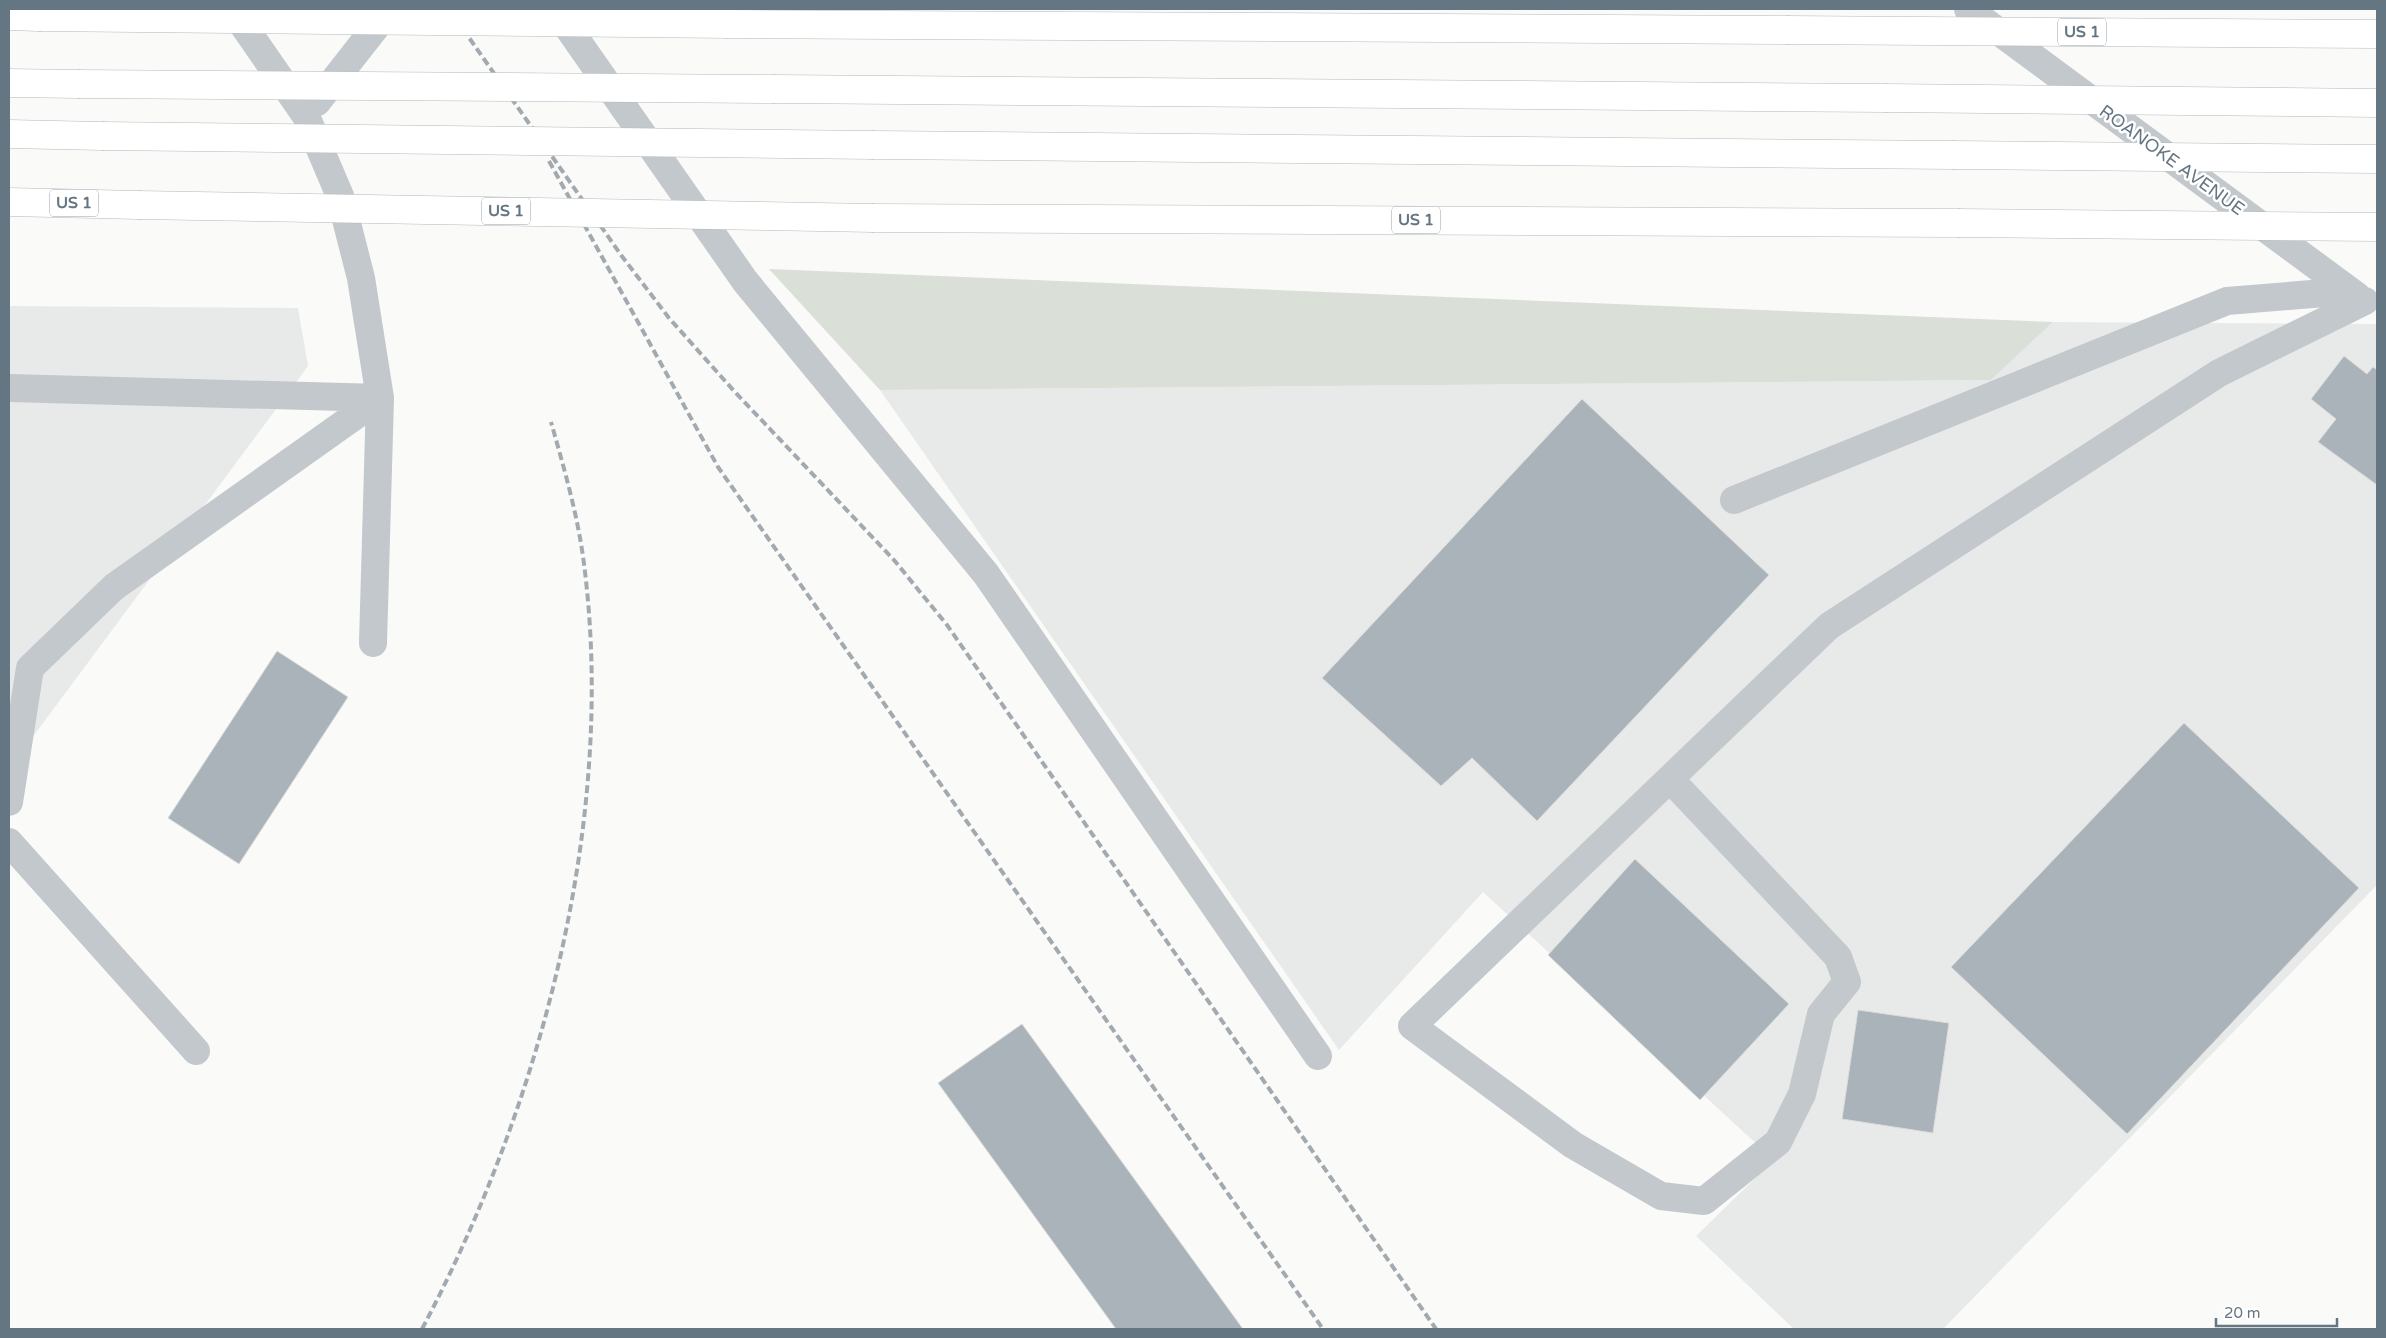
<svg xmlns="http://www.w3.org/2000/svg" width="2386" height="1338" font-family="'Varela Round',sans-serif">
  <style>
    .built { fill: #e8e9e9 }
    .green { fill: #dadfd7 }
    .building { fill: #aab3b9; stroke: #dcdcda }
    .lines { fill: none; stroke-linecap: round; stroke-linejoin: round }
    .highway-casing { stroke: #b4b9bd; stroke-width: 29 }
    .minor { stroke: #c3c8cc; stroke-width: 28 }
    .highway { stroke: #fff; stroke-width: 28 }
    .rail { stroke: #a2aab0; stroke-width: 4; stroke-dasharray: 8 4; stroke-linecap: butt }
    .highway-bridge-casing { stroke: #b4b9bd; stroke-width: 29; stroke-linecap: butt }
    .highway-bridge { stroke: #fff; stroke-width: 28 }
    .labels { text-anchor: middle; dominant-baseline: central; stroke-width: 5; stroke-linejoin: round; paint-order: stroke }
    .shield { fill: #fff; stroke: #939fa8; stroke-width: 1 }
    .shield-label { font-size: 16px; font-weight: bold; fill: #657683 }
    .street-label { font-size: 18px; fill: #657683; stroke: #fff }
  </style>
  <rect width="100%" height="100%" fill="#fafaf8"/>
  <path class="built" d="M9,306L298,308L308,366L9,769Z
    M2053,322L2377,324V885L1943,1329H1794L1696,1236L1774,1160L1483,892L1339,1050L880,390L1991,380Z"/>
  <path class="green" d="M769,269L2053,322L1991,380L880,390Z"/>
  <path class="building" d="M2344,356L2367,374L2373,367L2377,370V485L2318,442L2336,419L2311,399Z
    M1582,399L1769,575L1537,821L1472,758L1441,786L1322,678Z
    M277,651L348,697L239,864L168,818Z
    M2184,723L2359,888L2127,1134L1951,967Z
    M1635,859L1789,1004L1700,1100L1548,955Z
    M1858,1010L1949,1023L1933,1133L1842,1119Z
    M1022,1024L1243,1329H1116L938,1083Z"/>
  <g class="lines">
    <defs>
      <path id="highway" d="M9,16L39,17
        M729,24L1786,30
        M9,83L78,84
        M775,89L1885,98
        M9,134L102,136
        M874,145L1953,155
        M9,202L138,205
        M874,218L1958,223"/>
    </defs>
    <use href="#highway" class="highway-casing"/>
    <path class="minor" d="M232,9L306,116L340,196L361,278L380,398L373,643
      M555,9L745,281L986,574L1318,1056
      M1968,9L2357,296
      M317,102L390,9
      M9,388L380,398
      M1734,500L2227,301L2349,291
      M1670,779L1838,957L1847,982L1821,1014L1802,1094L1778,1142L1704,1201L1661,1196L1573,1145L1412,1026L1829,626L2219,373L2365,301
      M9,802L30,668L114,587L380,398
      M9,842L196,1051"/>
    <use href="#highway" class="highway"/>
    <path class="rail" d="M449,9L621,255L669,318L734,391L894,560L947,625L1436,1329
      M549,161L718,467L1323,1329
      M422,1329C541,1104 617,820 584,564C578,516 564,468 551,422"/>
    <defs>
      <path id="highway-bridge" d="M39,17L729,24
        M1786,30L2377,34
        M78,84L775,89
        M1885,98L2377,103
        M102,136L874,145
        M1953,155L2377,159
        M138,205L874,218
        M1958,223L2377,227"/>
    </defs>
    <use href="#highway-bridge" class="highway-bridge-casing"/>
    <use href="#highway-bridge" class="highway-bridge"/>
  </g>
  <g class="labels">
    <g class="shield">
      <rect x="2058" y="18.5" width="48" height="27" rx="4"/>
      <rect x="50" y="189.5" width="48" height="27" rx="4"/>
      <rect x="482" y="197.5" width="48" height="27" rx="4"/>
      <rect x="1392" y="206.5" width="48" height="27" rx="4"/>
    </g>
    <g class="shield-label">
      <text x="2082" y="32">US 1</text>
      <text x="74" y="203">US 1</text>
      <text x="506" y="211">US 1</text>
      <text x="1416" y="220">US 1</text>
    </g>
    <g class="street-label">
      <text transform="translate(2172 160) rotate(36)">ROANOKE AVENUE</text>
    </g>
  </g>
  <rect width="2386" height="1338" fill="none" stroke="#657683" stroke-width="20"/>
  <path d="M2216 1318v8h121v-8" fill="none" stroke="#657683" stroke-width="2.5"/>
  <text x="2224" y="1318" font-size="15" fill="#657683" stroke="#ffffff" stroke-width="4" paint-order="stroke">20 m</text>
</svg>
